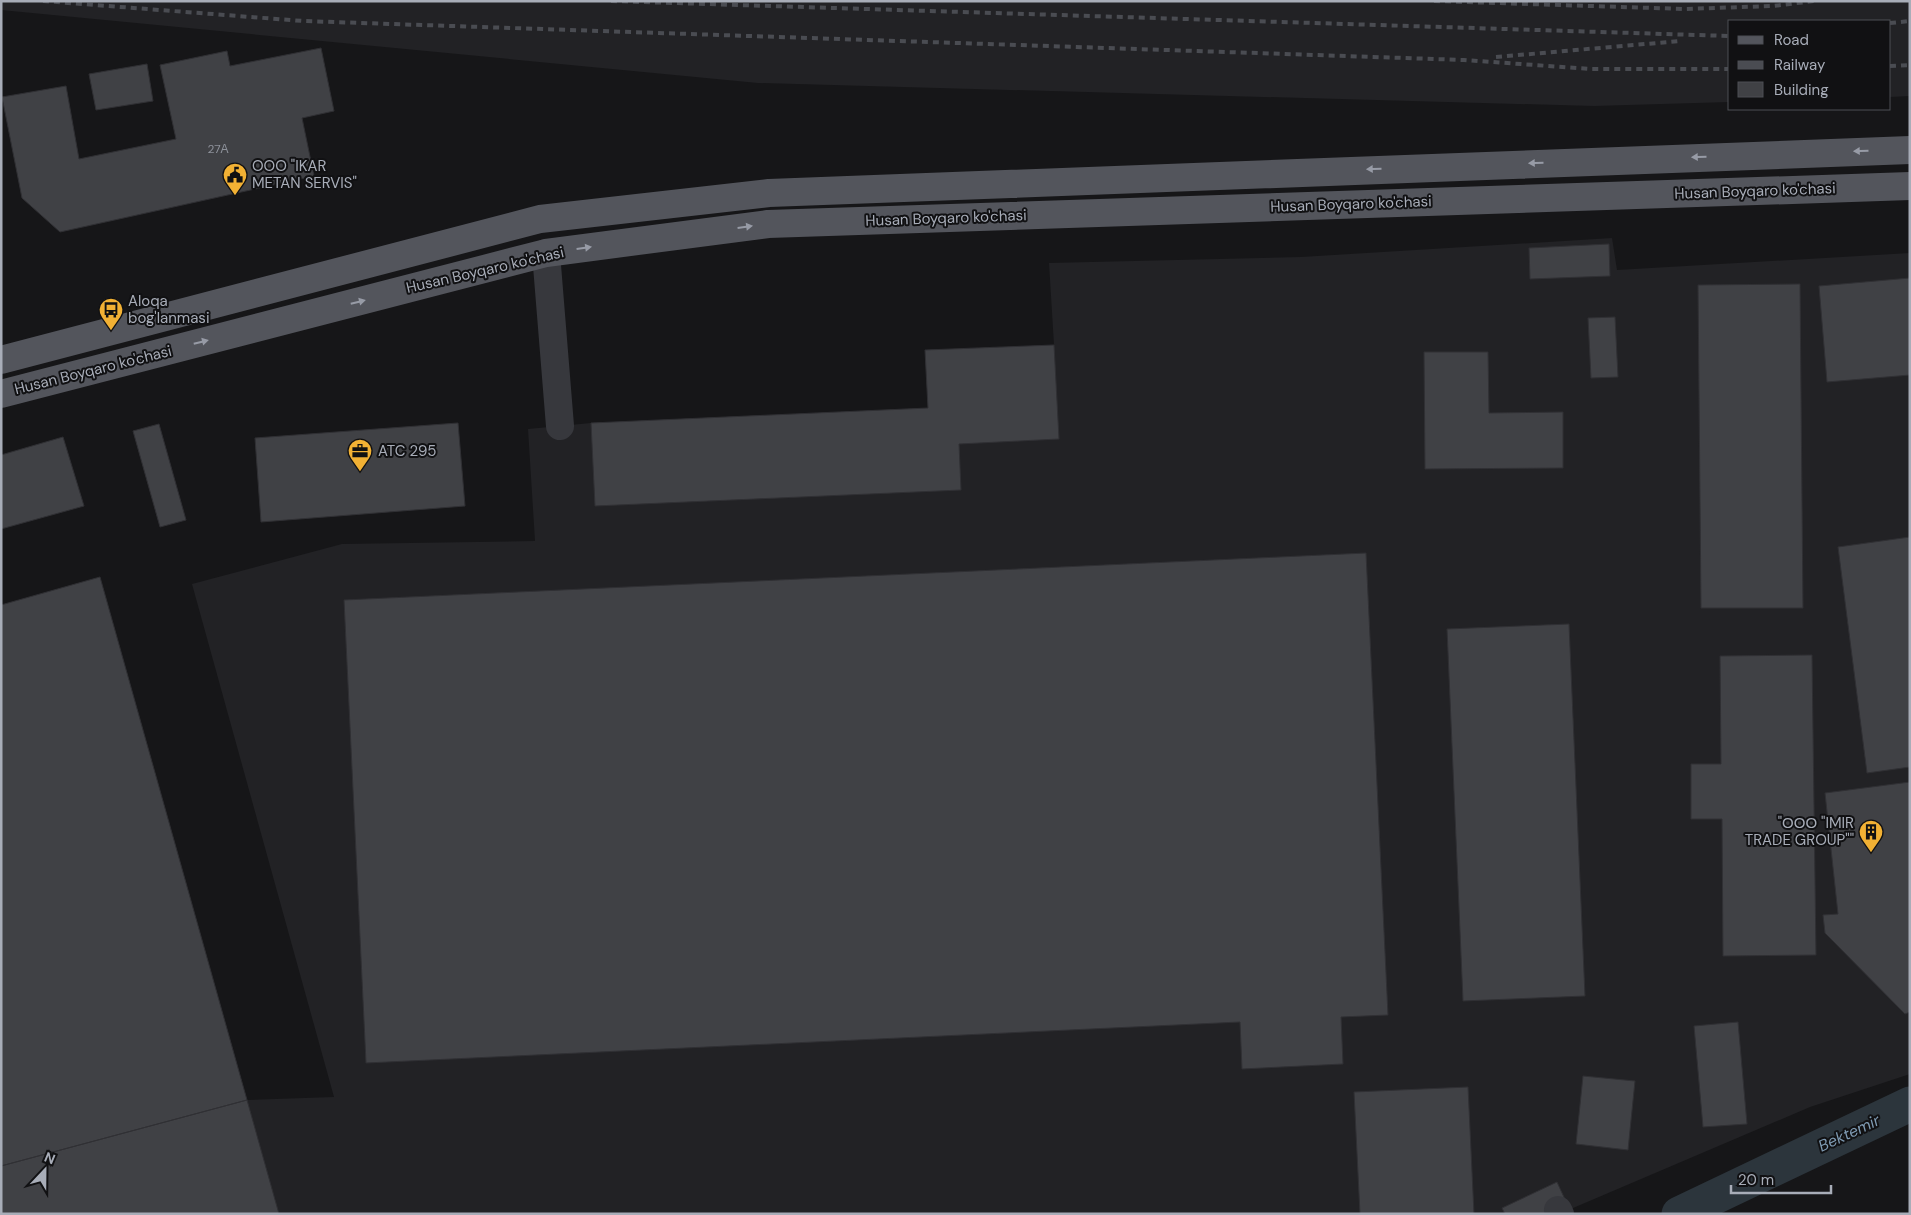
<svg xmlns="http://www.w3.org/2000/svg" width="1911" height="1215" font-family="'DM Sans',sans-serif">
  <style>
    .built { fill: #222225 }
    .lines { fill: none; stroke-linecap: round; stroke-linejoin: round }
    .canal { stroke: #2c353c; stroke-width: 35 }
    .building { fill: #404145; stroke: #303034 }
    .minor { stroke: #37383d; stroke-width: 28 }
    .major { stroke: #53555c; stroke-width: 28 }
    .rail { stroke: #4a4c52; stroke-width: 4; stroke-dasharray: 6 5; stroke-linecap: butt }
    .oneway { fill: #979ba6 }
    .labels { text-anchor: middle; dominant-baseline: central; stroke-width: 4; stroke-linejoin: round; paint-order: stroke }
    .number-label { font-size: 12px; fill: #8e929b }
    .poi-label { font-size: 15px; fill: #a8adb8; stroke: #111113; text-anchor: start }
    .street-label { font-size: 15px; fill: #a8adb8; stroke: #111113 }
    .water-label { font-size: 16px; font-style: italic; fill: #7f9bb3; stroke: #111113 }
  </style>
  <rect width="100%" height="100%" fill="#161618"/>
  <path class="built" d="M1,1H1910V96L1890,97V21H1730V102L1594,106L758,83L1,10Z
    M1612,238L1617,270L1910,253V1074L1810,1107L1559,1214H1L247,1100L334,1097L192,584L342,544L535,541L528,429L591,423L928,408L925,350L1054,345L1049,263L1301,257Z"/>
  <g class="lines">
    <path class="canal" d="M1679,1214L1910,1104"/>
  </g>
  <path class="building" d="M321,48L334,111L302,118L314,176L60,232L22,198L2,97L66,86L79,159L176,139L160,65L227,51L230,66Z
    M147,64L153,101L96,110L89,74Z
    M1609,244L1610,276L1530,279L1529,248Z
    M1910,278V375L1827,382L1819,286Z
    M1800,284L1803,608H1701L1698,285Z
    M1615,317L1618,377L1591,378L1588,318Z
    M1054,345L1059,439L959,444L961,490L595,506L591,423L928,408L925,350Z
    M1424,352H1488L1489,413L1563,412V468L1425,469Z
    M458,423L465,506L261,522L255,438Z
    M159,424L186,520L160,527L133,431Z
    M63,437L84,506L1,529V455Z
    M1910,537V767L1867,773L1838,547Z
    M1366,553L1388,1015L1341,1017L1343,1064L1242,1069L1240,1022L366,1063L344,600Z
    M100,577L247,1100L1,1166V605Z
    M1569,624L1585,996L1463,1001L1447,629Z
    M1812,655L1816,955L1723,956L1722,819H1691V764H1721L1720,656Z
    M1910,782V1012L1905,1014L1825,933L1823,915L1838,914L1825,793Z
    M1738,1022L1747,1124L1703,1127L1694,1026Z
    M1583,1076L1635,1081L1628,1150L1576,1144Z
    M1468,1087L1474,1214H1360L1354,1092Z
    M247,1100L279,1214H1V1166Z
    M1557,1182L1568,1206L1551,1214H1505L1502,1208Z"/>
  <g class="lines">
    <path class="minor" d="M546,253L560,426
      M1558,1210L1560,1214"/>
    <path class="major" d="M1,360L540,219L769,193L1910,150
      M1,394L546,253L768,224L1910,186"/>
    <path class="rail" d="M43,1L303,21L1464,60L1591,69H1730
      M611,1L1729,36
      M1434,1L1685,9L1773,6L1814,1
      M1890,23L1910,21
      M1496,57L1680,41
      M1890,66L1910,65"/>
  </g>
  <defs><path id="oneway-solid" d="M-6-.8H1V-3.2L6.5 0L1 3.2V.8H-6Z" transform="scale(1.25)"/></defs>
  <g class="oneway">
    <use href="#oneway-solid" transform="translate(1861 151) rotate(178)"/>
    <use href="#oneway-solid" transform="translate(1699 157) rotate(178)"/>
    <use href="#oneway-solid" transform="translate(1536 163) rotate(178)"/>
    <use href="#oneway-solid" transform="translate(1374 169) rotate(178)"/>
    <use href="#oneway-solid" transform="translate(745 227) rotate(-8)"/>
    <use href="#oneway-solid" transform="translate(584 248) rotate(-8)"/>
    <use href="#oneway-solid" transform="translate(358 302) rotate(-14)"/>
    <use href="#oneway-solid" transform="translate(201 342) rotate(-14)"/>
  </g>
  <defs>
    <symbol id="civic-pin" viewBox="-11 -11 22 30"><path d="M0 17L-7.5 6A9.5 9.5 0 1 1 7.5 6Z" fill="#f2b134" stroke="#111113"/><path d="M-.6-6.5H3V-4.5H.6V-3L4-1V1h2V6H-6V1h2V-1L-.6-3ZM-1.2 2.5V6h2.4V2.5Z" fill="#111"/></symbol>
    <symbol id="bus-pin" viewBox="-11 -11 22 30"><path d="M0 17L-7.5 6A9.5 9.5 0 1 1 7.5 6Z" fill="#f2b134" stroke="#111113"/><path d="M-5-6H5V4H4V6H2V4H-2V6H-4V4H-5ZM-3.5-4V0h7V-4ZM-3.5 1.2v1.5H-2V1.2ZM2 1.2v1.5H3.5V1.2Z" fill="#111"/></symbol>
    <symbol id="office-pin" viewBox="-11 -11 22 30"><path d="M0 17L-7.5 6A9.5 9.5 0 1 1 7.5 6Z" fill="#f2b134" stroke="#111113"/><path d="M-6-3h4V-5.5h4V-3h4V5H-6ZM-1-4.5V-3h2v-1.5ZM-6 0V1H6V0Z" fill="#111"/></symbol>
    <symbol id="building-pin" viewBox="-11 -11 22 30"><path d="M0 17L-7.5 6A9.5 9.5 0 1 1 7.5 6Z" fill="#f2b134" stroke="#111113"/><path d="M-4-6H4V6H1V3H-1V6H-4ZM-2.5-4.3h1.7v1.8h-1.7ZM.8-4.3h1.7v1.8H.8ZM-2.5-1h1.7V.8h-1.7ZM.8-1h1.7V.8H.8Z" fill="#111"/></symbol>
  </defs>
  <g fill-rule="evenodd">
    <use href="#civic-pin" x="221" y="161" width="28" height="38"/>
    <use href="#bus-pin" x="97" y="296" width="28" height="38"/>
    <use href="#office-pin" x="346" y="437" width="28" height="38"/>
    <use href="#building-pin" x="1857" y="818" width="28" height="38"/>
  </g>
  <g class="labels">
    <g class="number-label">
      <text x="218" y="149">27А</text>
    </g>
    <g class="poi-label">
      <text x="252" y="166">OOO "IKAR<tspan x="252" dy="17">METAN SERVIS"</tspan></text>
      <text x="128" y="301">Aloqa<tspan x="128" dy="17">bog'lanmasi</tspan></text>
      <text x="378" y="451">ATC 295</text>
      <text x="1854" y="823" text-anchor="end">"ООО "IMIR<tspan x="1854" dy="17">TRADE GROUP""</tspan></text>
    </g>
    <g class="street-label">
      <text transform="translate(1755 191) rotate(-2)">Husan Boyqaro ko'chasi</text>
      <text transform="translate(1351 204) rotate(-2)">Husan Boyqaro ko'chasi</text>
      <text transform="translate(946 218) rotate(-2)">Husan Boyqaro ko'chasi</text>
      <text transform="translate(485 270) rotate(-13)">Husan Boyqaro ko'chasi</text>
      <text transform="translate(93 370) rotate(-14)">Husan Boyqaro ko'chasi</text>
    </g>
    <g class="water-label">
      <text transform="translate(1849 1133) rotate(-25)">Bektemir</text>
    </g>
  </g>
  <rect width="1911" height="1215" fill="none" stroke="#a8adb8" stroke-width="5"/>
  <rect x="1728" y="20" width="162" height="90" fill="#111113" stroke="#4d4f55"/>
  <rect x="1738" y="36" width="25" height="8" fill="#53555c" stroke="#4d4f55"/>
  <text x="1774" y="45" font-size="15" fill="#a8adb8">Road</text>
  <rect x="1738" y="61" width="25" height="8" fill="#4a4c52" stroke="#4d4f55"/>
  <text x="1774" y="70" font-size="15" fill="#a8adb8">Railway</text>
  <rect x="1738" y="82" width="25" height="15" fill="#404145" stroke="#4d4f55"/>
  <text x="1774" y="95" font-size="15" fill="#a8adb8">Building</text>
  <g transform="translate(45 1170) rotate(22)" stroke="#111113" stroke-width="4" paint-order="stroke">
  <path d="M0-4L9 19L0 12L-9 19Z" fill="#a8adb8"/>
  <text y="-8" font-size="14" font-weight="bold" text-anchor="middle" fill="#a8adb8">N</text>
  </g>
  <path d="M1731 1185v8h100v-8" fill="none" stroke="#a8adb8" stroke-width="2.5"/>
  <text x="1738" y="1185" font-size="15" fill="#a8adb8" stroke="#111113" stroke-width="4" paint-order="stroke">20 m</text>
</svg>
